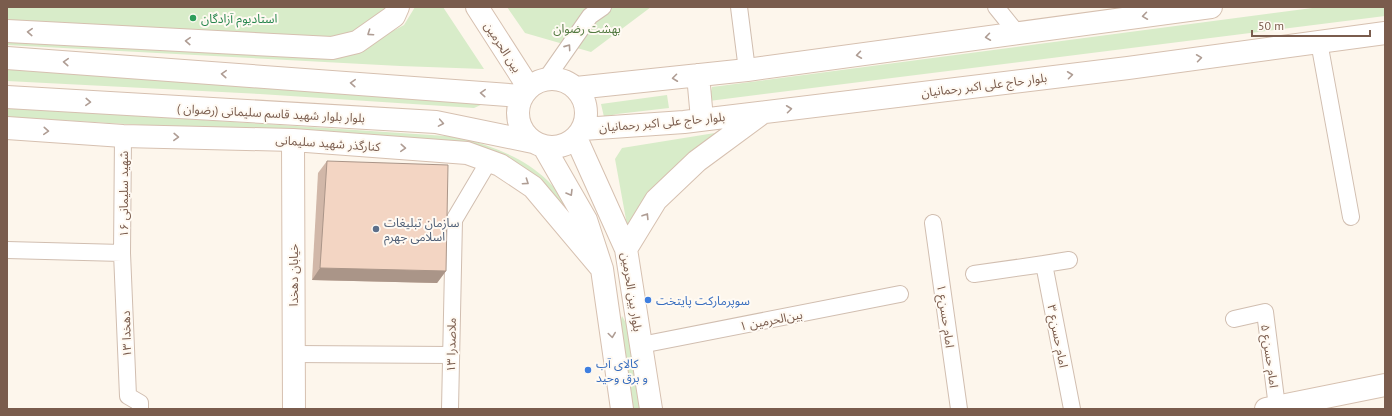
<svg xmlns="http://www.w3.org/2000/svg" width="1392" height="416" font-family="'PT Sans','Noto Sans Arabic',sans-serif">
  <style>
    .green { fill: #d8ecc9 }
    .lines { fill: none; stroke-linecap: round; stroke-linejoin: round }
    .street-casing { stroke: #d1beb0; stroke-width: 18 }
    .secondary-casing { stroke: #d6c0b0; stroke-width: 24 }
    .street { stroke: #fff; stroke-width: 16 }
    .secondary { stroke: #fff; stroke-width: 22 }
    .wall { fill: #d1b7a8 }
    .shaded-wall { fill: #aa9588 }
    .building { fill: #f3d5c3; stroke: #aa9588 }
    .oneway { stroke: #af9d94 }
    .leisure-dot { fill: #2e9e5b; stroke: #fffaf3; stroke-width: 1.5 }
    .service-dot { fill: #5c6f8a; stroke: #fffaf3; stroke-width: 1.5 }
    .shop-dot { fill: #3f7fe0; stroke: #fffaf3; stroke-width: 1.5 }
    .labels { text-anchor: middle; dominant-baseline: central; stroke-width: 4; stroke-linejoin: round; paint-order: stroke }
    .leisure-label { font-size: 12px; fill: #27864d; stroke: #fffaf3; text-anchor: start }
    .park-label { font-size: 12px; fill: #537a41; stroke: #fffaf3 }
    .street-label { font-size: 12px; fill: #7a5c4d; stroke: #fffaf3 }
    .service-label { font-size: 12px; fill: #4e5e75; stroke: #fffaf3; text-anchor: start }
    .shop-label { font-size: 12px; fill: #366cbe; stroke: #fffaf3; text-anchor: start }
  </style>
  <rect width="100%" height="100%" fill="#fdf6ec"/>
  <path class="green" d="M7,7H387L353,38L7,27Z
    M415,7H443L484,69L400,66L7,45V37L361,48L404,25Z
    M507,7H651L591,52L525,33Z
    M1320,7H1385V16L709,101L712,87Z
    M7,66L482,99L483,104L474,108L260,94L7,81Z
    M667,95L669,108L617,114L604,117L601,104Z
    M7,107L461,137C492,147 524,157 548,181C563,196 574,215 586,232L498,158L313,135L7,117Z
    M721,132L684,159L650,191L627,225L615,159L622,148Z
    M622,316L630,330L642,409H629L618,331Z"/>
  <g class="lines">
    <defs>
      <path id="street" d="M739,7L747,70
        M996,7L1017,33
        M1319,42L1351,217
        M546,79L590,16L603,7
        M123,136L122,253L128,396L140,403V409
        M933,223L959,409
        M7,250L122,253
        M1044,264L1069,260
        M974,274L1044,264L1072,409
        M1234,319L1265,312L1277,407
        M641,345L900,294
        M294,354L451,355
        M450,409L454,220L489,161"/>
      <path id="secondary" d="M477,7L529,88
        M7,31L332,48L357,42L394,16L398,7
        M7,58L522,96
        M698,75L702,119
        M518 113a34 34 0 1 1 68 0a34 34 0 1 1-68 0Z
        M576,88L747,70L1211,7
        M7,97L436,122L533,142
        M7,128L123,136L293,140L467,153L500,165L533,187L602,269
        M583,129L684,122L1128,68L1385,33
        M576,138L626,249L651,409
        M293,140L294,409
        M544,147L586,220L602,269L622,409
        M626,249L656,200L697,161L762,113
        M1266,409L1385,385"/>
    </defs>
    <use href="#street" class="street-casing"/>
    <use href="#secondary" class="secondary-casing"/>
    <use href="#street" class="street"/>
    <use href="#secondary" class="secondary"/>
  </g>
  <path class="wall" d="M327,161L446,271L437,283L312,280L318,173Z"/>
  <path class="shaded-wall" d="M320,268L446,271L437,283L312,280Z"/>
  <path class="building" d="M327,161L448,165L446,271L320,268Z"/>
  <defs><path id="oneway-chevron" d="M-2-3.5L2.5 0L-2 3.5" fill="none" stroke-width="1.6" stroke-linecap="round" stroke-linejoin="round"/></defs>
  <g class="oneway">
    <use href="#oneway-chevron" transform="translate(1145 16) rotate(172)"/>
    <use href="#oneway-chevron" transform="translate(30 32) rotate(-177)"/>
    <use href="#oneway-chevron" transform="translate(370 33) rotate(146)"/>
    <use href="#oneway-chevron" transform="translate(988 37) rotate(172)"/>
    <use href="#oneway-chevron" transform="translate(188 41) rotate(-177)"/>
    <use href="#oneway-chevron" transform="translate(568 47) rotate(-55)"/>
    <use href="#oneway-chevron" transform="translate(859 55) rotate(172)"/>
    <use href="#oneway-chevron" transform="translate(1199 58) rotate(-8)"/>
    <use href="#oneway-chevron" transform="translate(66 62) rotate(-176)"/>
    <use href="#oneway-chevron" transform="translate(224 74) rotate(-176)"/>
    <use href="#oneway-chevron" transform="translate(1070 75) rotate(-7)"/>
    <use href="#oneway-chevron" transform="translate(675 78) rotate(173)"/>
    <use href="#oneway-chevron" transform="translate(353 83) rotate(-176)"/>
    <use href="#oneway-chevron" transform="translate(483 93) rotate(-176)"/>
    <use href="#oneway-chevron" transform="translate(88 102) rotate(3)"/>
    <use href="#oneway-chevron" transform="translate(789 109) rotate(-7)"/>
    <use href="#oneway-chevron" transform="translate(441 123) rotate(10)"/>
    <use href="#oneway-chevron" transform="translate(46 131) rotate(4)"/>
    <use href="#oneway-chevron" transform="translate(176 137) rotate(2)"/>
    <use href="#oneway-chevron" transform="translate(403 148) rotate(4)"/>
    <use href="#oneway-chevron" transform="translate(526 182) rotate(34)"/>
    <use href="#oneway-chevron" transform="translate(570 193) rotate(59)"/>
    <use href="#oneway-chevron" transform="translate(646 216) rotate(-58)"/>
    <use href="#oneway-chevron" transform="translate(612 335) rotate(82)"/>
  </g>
  <circle class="leisure-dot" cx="193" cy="18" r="4"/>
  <circle class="service-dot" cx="376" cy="229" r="4"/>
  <g class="shop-dot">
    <circle cx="648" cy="300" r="4"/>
    <circle cx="588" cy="370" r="4"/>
  </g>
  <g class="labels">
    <g class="leisure-label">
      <text x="201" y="18">استادیوم آزادگان</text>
    </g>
    <g class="park-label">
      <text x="587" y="28">بهشت رضوان</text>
    </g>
    <g class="street-label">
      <text transform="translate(503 47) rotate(57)">بین الحرمین</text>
      <text transform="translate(984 85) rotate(-7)">بلوار حاج علی اکبر رحمانیان</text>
      <text transform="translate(271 113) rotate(3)">بلوار بلوار شهید قاسم سلیمانی (رضوان )</text>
      <text transform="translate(662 122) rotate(-5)">بلوار حاج علی اکبر رحمانیان</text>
      <text transform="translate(328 143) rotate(4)">کنارگذر شهید سلیمانی</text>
      <text transform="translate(123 194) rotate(-90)">شهید سلیمانی ۱۶</text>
      <text transform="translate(293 275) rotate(-90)">خیابان دهخدا</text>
      <text transform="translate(632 292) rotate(81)">بلوار بین الحرمین</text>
      <text transform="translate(946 316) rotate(82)">امام حسن‌ع ۱</text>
      <text transform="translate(771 320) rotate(-11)">بین‌الحرمین ۱</text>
      <text transform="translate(126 334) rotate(-92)">دهخدا ۱۳</text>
      <text transform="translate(1058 336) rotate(79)">امام حسن‌ع ۳</text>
      <text transform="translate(451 345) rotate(-89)">ملاصدرا ۱۳</text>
      <text transform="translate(1270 356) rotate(82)">امام حسن‌ع ۵</text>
    </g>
    <g class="service-label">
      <text x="384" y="222">سازمان تبلیغات<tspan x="384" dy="14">اسلامی جهرم</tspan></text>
    </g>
    <g class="shop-label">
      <text x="656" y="300">سوپرمارکت پایتخت</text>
      <text x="596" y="363">کالای آب<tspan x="596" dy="14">و برق وحید</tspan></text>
    </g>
  </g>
  <rect width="1392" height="416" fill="none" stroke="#7a5c4d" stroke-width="16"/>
  <path d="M1252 30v6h118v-6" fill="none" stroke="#7a5c4d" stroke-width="2"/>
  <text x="1258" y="30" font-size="12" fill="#7a5c4d" stroke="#fffaf3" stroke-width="3" paint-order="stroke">50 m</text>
</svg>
